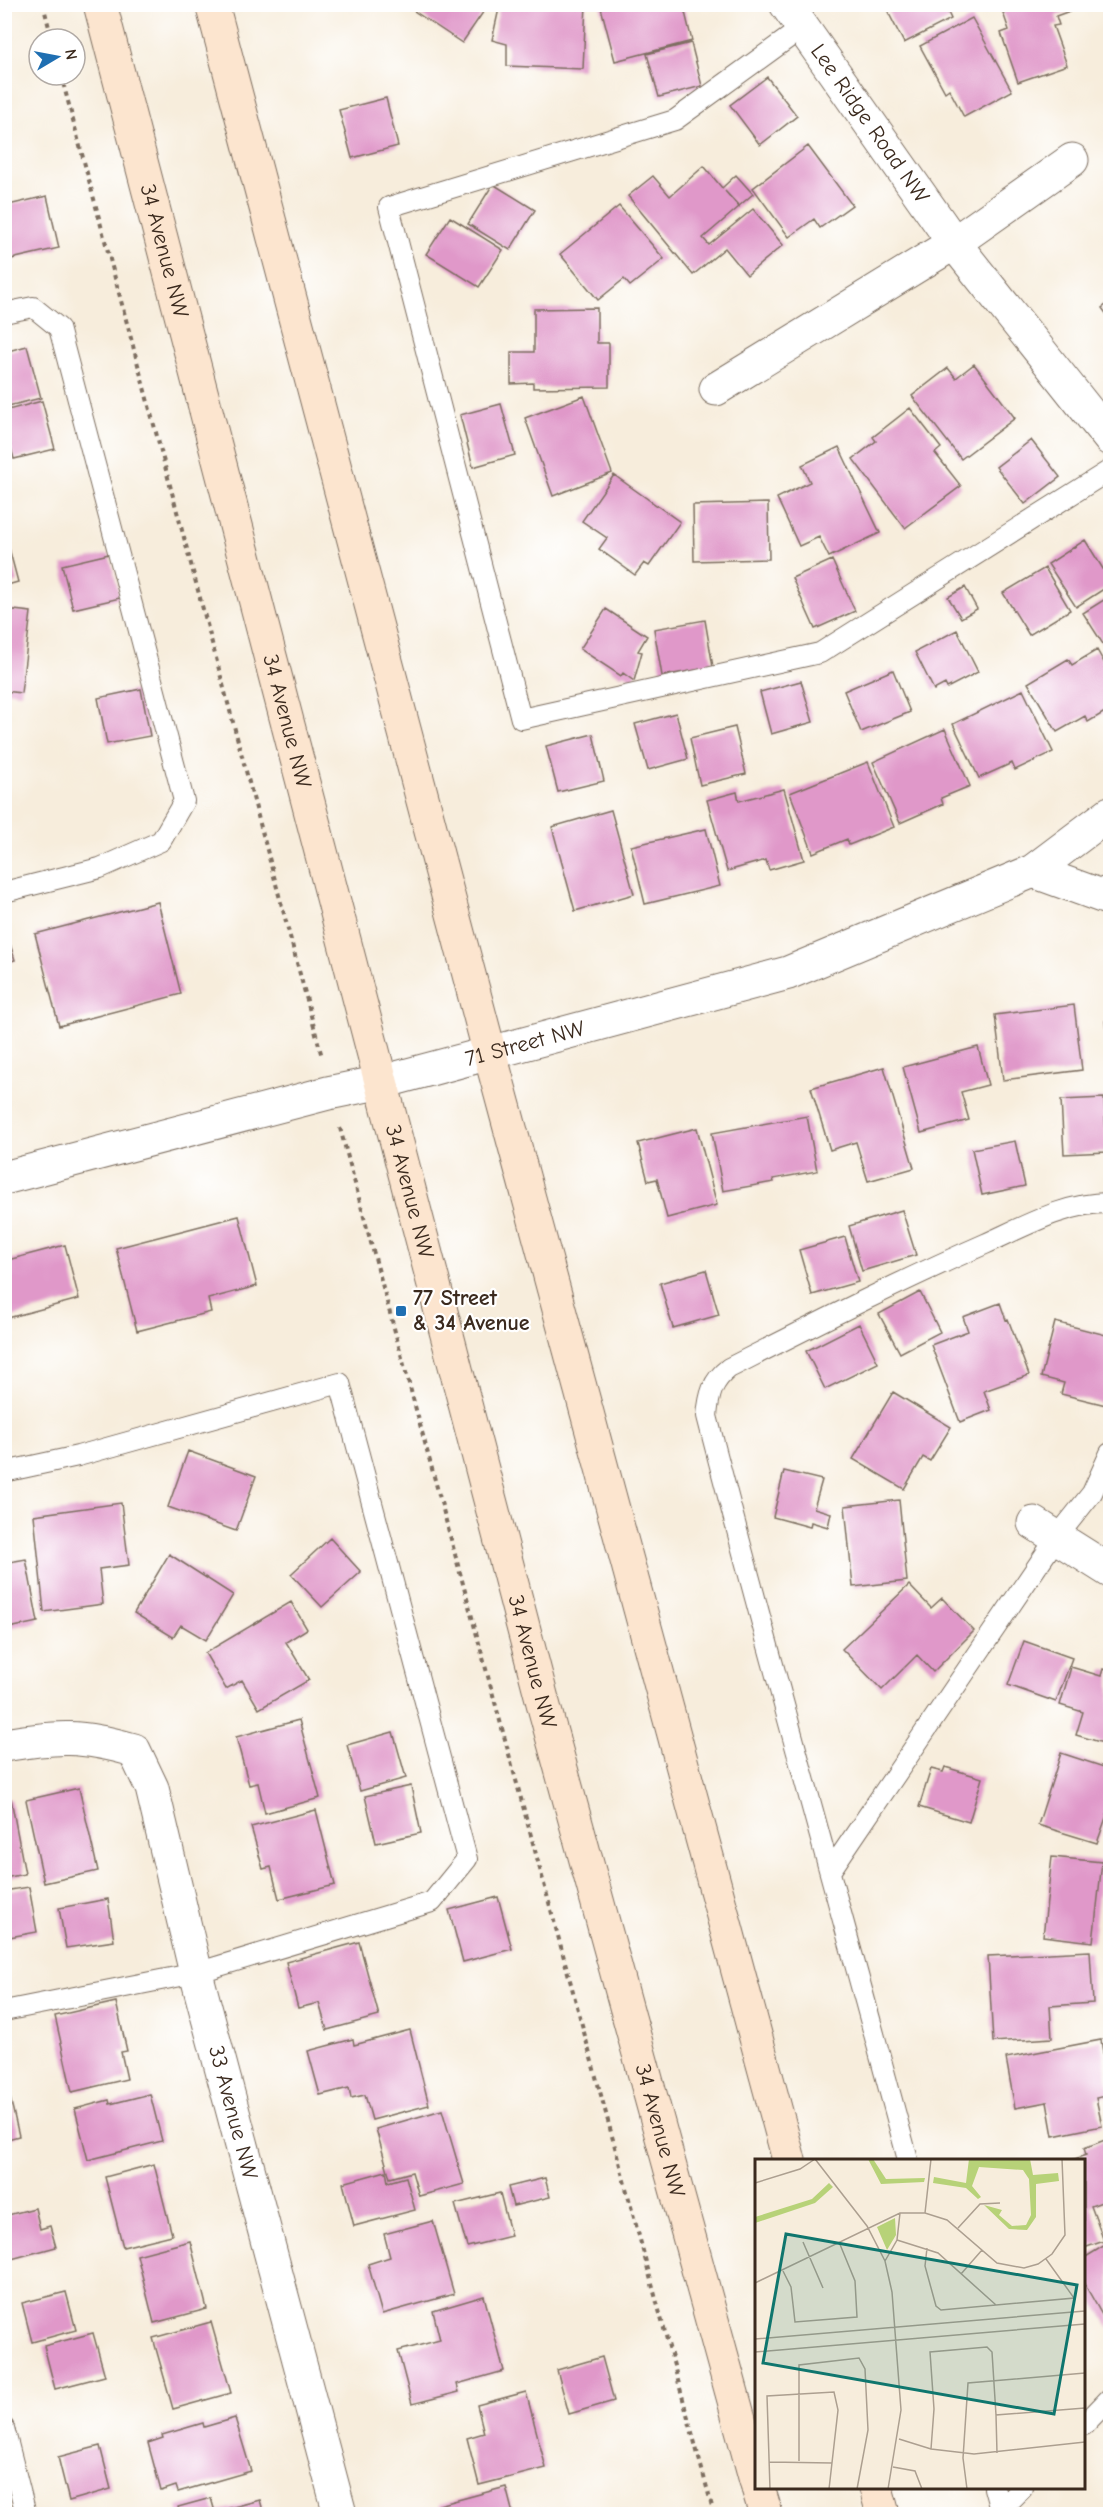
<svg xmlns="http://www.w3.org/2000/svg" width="1115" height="2519" font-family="'Comic Neue',sans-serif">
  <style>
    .building { fill: #e098c9 }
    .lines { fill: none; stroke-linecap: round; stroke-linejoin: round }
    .service-casing { stroke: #7d6e60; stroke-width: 22 }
    .minor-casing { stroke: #7d6e60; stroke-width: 35 }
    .tertiary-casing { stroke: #7d6e60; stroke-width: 35 }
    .secondary-casing { stroke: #7d6e60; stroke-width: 35 }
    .path { stroke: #7d6e60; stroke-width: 4; stroke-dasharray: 4.5 4.5; stroke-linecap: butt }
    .service { stroke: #fff; stroke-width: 20 }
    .minor { stroke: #fff; stroke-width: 33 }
    .tertiary { stroke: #fff; stroke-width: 33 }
    .secondary { stroke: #fce5cf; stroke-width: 33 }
    .poi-dot { fill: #1f6fb2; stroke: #fff; stroke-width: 2 }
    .labels { text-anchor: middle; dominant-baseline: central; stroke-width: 4.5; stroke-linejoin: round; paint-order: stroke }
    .street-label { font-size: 22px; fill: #3b2a1e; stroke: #fff }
    .poi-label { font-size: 22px; font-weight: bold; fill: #3b2a1e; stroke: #fff; text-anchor: start }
    .inset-road { fill: none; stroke: #ac9f90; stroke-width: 1.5 }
    .view { fill: #0f766e; fill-opacity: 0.15; stroke: #0f766e; stroke-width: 3 }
    .inset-edge { fill: none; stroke: #3b2a1e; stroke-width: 3 }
  </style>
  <rect width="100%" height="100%" fill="#fff"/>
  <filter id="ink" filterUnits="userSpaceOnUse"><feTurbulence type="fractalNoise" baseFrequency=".0167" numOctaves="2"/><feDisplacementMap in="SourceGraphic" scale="12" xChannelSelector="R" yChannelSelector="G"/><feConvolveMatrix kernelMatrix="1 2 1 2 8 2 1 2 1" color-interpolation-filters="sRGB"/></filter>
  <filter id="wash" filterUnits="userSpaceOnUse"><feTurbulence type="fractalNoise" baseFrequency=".008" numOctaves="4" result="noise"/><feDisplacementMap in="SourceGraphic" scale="24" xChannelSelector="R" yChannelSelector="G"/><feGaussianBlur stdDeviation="1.35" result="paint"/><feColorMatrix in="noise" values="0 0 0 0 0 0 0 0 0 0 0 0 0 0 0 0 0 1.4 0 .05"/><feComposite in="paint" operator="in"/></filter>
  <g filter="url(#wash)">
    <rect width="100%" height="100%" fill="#f7eddc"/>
    <g id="blocks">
      <path class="building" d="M500,4H586L583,69L507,66V44L492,40Z
        M600,4H683L692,41L615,61Z
        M884,4H944L951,19L904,43Z
        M1000,4H1089L1056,16L1059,25L1053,26L1067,65L1018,82L1001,33L1009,30Z
        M405,5H488L462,43Z
        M972,18L1012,91L964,117L949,89L945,92L920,46Z
        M691,43L702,86L659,97L647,54Z
        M767,77L797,116L760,145L730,105Z
        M386,98L398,146L352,158L339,110Z
        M808,146L852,205L820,228L814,219L789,237L753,188Z
        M704,166L722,188L736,175L753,194L739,206L725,191L739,207L703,238L709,245L753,209L783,245L747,275L725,248L693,275L628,196L653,176L670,196Z
        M493,184L535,210L510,250L468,224Z
        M47,196L59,248L11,259L4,234V206Z
        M619,206L664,259L630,286L624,279L598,300L560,254Z
        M450,217L503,250L479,287L426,254Z
        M1110,302V319L1102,308Z
        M597,308V343H609V387L533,388V383L511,384V352H534V309Z
        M27,346L41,398L4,407V352Z
        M974,364L1015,418L961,459L912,396L948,368L956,378Z
        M584,396L612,473L553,496L525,418Z
        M42,401L55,449L14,459L4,422V411Z
        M501,404L515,455L473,467L460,415Z
        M910,408L941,448L935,453L961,486L905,528L853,459L876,441L873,437Z
        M1031,440L1060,477L1025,504L996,467Z
        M839,447L880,533L829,557L819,537L799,546L777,498L810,482L802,465Z
        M614,475L680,522L649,566L644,563L635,575L599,549L607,538L582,521Z
        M768,503L769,559L694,561L693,505Z
        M5,533L18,582L4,586V534Z
        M1085,540L1110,580V585L1076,607L1048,564Z
        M109,554L120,598L73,609L62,565Z
        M832,560L855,611L815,629L792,578Z
        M1045,568L1070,610L1029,635L1003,593Z
        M965,587L977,609L961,618L948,597Z
        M1110,596V655L1083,613Z
        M5,609L31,612L21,693L5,691Z
        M606,609L647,636L638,651L642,652L634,681L623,673L621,676L580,649Z
        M705,620L713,667L662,676L654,629Z
        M957,630L978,672L947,688L945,684L934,690L915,652Z
        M1097,650L1110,673V709L1088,722L1085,716L1057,732L1028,683L1068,659L1072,665Z
        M893,670L910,712L861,732L844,691Z
        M801,681L813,722L771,734L760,692Z
        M141,689L150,736L107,744L98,698Z
        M1023,690L1053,752L1015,770L1012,763L979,778L953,724Z
        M676,713L688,759L648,770L635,724Z
        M735,727L746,774L700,785L690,738Z
        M945,729L970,786L941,798L943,804L900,823L873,762Z
        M593,734L604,781L558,792L546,746Z
        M868,762L894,827L849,845L847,839L813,853L790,793Z
        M784,789L804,860L769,870L766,860L727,871L707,800L737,792L739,801Z
        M611,810L634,894L575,911L552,827Z
        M706,829L720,886L645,904L631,846Z
        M158,902L181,994L59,1026L35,934Z
        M4,934H7L15,960L4,963Z
        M1074,1005L1082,1070L1003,1080L995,1015Z
        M1105,1021H1110V1061H1109Z
        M978,1047L988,1085L961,1092L969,1120L921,1133L903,1067Z
        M884,1067L914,1168L868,1181L856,1142L830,1150L811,1088Z
        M1104,1098L1107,1152L1064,1154L1061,1100Z
        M807,1116L817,1171L773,1179L774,1182L723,1191L712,1133Z
        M697,1128L717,1205L667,1218L657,1179L648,1181L638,1143Z
        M1015,1141L1025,1186L982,1195L972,1149Z
        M902,1210L916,1255L862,1271L849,1226Z
        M239,1216L257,1286L208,1299L211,1312L137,1331L116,1248Z
        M845,1237L858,1282L812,1295L799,1250Z
        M65,1245L79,1299L4,1319V1261Z
        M706,1270L719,1315L673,1328L660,1283Z
        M920,1292L940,1332L900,1353L879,1314Z
        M1000,1303L1006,1320L1008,1319L1029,1375L984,1391L991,1410L960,1422L931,1345L968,1331L963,1317Z
        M1055,1322L1110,1336V1406L1061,1394L1064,1383L1041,1377Z
        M859,1324L878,1363L825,1389L806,1351Z
        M893,1392L951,1427L930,1461L923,1457L904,1489L853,1459Z
        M188,1451L256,1476L236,1531L168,1507Z
        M784,1471L822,1480L814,1508L831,1513L828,1527L811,1522L810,1527L773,1517Z
        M899,1500L907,1581L853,1587L845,1506Z
        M121,1503L129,1565L99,1569L103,1604L44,1612L34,1515Z
        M330,1538L361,1572L322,1607L291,1574Z
        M169,1554L233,1595L206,1640L181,1625L173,1637L134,1613Z
        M26,1559L38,1622L4,1629V1563Z
        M909,1585L931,1608L942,1598L974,1631L933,1672L917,1655L882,1690L842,1649Z
        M291,1602L307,1629L286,1642L309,1680L259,1709L242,1680L226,1689L205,1653Z
        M1024,1641L1072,1658L1056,1702L1008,1685Z
        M1071,1667L1101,1676L1103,1669L1110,1671V1745L1076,1735L1083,1712L1060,1705Z
        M299,1720L320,1798L265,1813L258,1783L249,1785L236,1737Z
        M393,1732L406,1778L360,1791L347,1745Z
        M1061,1753L1110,1769V1813L1108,1812L1097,1843L1038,1825Z
        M945,1767L982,1778L969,1822L919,1807L931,1769L943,1772Z
        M411,1786L421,1833L376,1843L365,1796Z
        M79,1788L98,1871L44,1883L26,1800Z
        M11,1799L25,1874L4,1878V1800Z
        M316,1810L335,1885L279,1899L271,1867L263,1869L251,1827Z
        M1052,1857L1102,1862L1093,1942L1043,1936Z
        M29,1887L37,1932L4,1938V1891Z
        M498,1897L512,1949L463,1962L449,1910Z
        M108,1899L114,1941L66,1948L59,1908Z
        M359,1942L379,2016L327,2030L319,2003L298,2008L286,1962Z
        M1090,1951L1093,2003L1050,2006L1052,2038L993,2042L988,1956Z
        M116,2002L127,2051L121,2052L127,2079L72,2092L55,2016Z
        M410,2030L429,2105L372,2120L365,2095L351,2098L349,2088L320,2095L308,2051L353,2039L354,2045Z
        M1101,2040L1110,2095L1096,2098L1102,2126L1053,2136L1047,2102L1015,2108L1006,2058Z
        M9,2093L19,2136L4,2140V2094Z
        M150,2094L162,2141L88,2160L75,2109L109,2100L110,2104Z
        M442,2110L464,2184L419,2196L412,2172L390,2178L376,2129Z
        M1110,2138V2199L1091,2206L1104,2241L1084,2248V2160H1072L1086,2155L1084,2148Z
        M154,2164L172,2235L123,2247L105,2177Z
        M386,2171L388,2182L406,2177L415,2210L354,2226L343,2183Z
        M545,2178L550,2197L513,2206L508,2187Z
        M500,2193L511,2236L467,2247L455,2204Z
        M35,2208L40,2229L50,2226L56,2247L4,2261V2216Z
        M433,2221L454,2294L382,2314L368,2264L390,2257L384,2234Z
        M190,2241L207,2309L154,2323L137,2255Z
        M1110,2242V2329L1084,2283V2258Z
        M66,2292L76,2330L32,2342L22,2303Z
        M484,2296L504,2371L457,2384L459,2392L412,2404L398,2351L440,2340L433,2311Z
        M211,2322L231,2393L173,2409L153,2338Z
        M93,2333L105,2376L55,2389L44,2346Z
        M602,2357L614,2401L569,2414L557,2370Z
        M526,2392L546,2468L479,2485L467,2438L484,2433L477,2405Z
        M235,2418L251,2471L178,2492L176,2486L161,2491L148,2443L163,2438L162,2435L203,2423L204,2427Z
        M100,2446L111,2489L69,2501L58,2457Z
        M506,2487L513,2514H442L439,2505Z
        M211,2498L215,2512L260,2500L264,2514H180L178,2507Z
        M590,2510L592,2514H576Z"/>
    </g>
  </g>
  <g filter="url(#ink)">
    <use href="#blocks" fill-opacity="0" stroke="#7d6e60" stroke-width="1.5"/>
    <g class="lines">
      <defs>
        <path id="service" d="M802,28L675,120L389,207L521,719L820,653L1110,470
          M4,313L33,307L59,328L184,801L161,841L100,868L4,892
          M4,1472L78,1456L340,1383L467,1859L432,1902L196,1973L4,2011
          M831,1870L1057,1537L1092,1493L1110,1453
          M908,2160C842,1912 771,1665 707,1416C709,1395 712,1381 729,1368C814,1325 898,1282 985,1244C1025,1226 1067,1202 1110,1203
          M1084,2425L1110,2398
          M4,2428L26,2514
          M994,2488L1000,2510L1022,2488"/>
        <g id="minor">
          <path id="s1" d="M786,4L954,243L1110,439"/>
          <path d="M716,389L954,243L1072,160"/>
          <path d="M1033,871L1110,899"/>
          <path d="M1034,1523L1110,1571"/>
          <path id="s2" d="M4,1745C58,1736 81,1735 134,1750L152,1788L196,1973L340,2514"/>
        </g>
        <g id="tertiary">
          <path id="s3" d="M4,1178L328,1093L382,1082L788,973L1033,871L1110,813"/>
        </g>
        <g id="secondary">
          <path id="s4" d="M100,4L543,1703L756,2481"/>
          <path d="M212,4L490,1054L789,2160"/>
          <path d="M758,2488L766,2514"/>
          <path d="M876,2488L883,2514"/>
        </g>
      </defs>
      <use href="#service" class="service-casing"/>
      <use href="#minor" class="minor-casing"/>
      <use href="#tertiary" class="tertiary-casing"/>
      <use href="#secondary" class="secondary-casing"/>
      <path class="path" d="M43,4L52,39
        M61,75L322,1057
        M340,1128L714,2514"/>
      <use href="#service" class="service"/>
      <use href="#minor" class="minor"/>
      <use href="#tertiary" class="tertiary"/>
      <use href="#secondary" class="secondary"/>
    </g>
  </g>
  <rect class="poi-dot" x="395" y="1305" width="12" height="12" rx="3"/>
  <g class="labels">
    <g class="street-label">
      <text stroke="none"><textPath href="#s1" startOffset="146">Lee Ridge Road NW</textPath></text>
      <text stroke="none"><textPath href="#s4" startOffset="255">34 Avenue NW</textPath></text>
      <text stroke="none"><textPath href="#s4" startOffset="741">34 Avenue NW</textPath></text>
      <text stroke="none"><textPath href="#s3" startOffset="538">71 Street NW</textPath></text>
      <text stroke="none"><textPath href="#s4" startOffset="1227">34 Avenue NW</textPath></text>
      <text stroke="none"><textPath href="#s4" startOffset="1713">34 Avenue NW</textPath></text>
      <text stroke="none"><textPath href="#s2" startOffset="508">33 Avenue NW</textPath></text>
      <text stroke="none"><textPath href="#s4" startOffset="2199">34 Avenue NW</textPath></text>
    </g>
    <g class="poi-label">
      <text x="413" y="1298">77 Street<tspan x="413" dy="25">&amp; 34 Avenue</tspan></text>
    </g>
  </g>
  <g transform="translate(755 2159)">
    <rect width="330" height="330" fill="#f7eddc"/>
    <path d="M113,0H118L131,20L170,19L169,23L126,25ZM214,0H275L278,16L303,14L304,22L281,25V58L272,71L254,70L229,46L247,51L244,56L257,67L271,66L276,56L274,20L268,11L224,8L217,27L226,38L223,40L211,29L178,24L179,18L211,24ZM74,24L78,28L60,44L0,64V58L57,40ZM140,59L141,76L132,91L122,68Z" fill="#b7d278"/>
    <path class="inset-road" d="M60,0L112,67L130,102L137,133L146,251L133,330M0,24L45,10L60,0M170,54L176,0M203,69L225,45L245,44M142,81L183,94L241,146M48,83L68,129M172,89L170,107L181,147L186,151L319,139L291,100M130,102L142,81L145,54M28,112L36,128L40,163L102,158L100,122L84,83M206,115L227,91M0,124L145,54H170L192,61L242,104L269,109L283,105L297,95L310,76L307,0M0,180L330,152M0,193L330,165M144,280L176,290L219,295L330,283M176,290L179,250L175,193L232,188L237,193L241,256M242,294L241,256L330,249M44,302V206L104,199L110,210L113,271L102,330M14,303L77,304M138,308L160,312L167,330M15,330L12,237L79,233L83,251L74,330M212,330L208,299L213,224L330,214"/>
    <path class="view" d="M31,75L322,126L299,255L8,204Z"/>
    <rect width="330" height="330" class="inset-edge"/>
  </g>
  <rect width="1115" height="2519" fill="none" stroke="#fff" stroke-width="24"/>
  <g transform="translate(57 57) rotate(80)"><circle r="28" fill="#ffffff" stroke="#b1aaa5" stroke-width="1.5"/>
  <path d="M0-4.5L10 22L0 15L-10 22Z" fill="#1f6fb2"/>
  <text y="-9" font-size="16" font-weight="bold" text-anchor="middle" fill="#3b2a1e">N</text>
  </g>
</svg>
